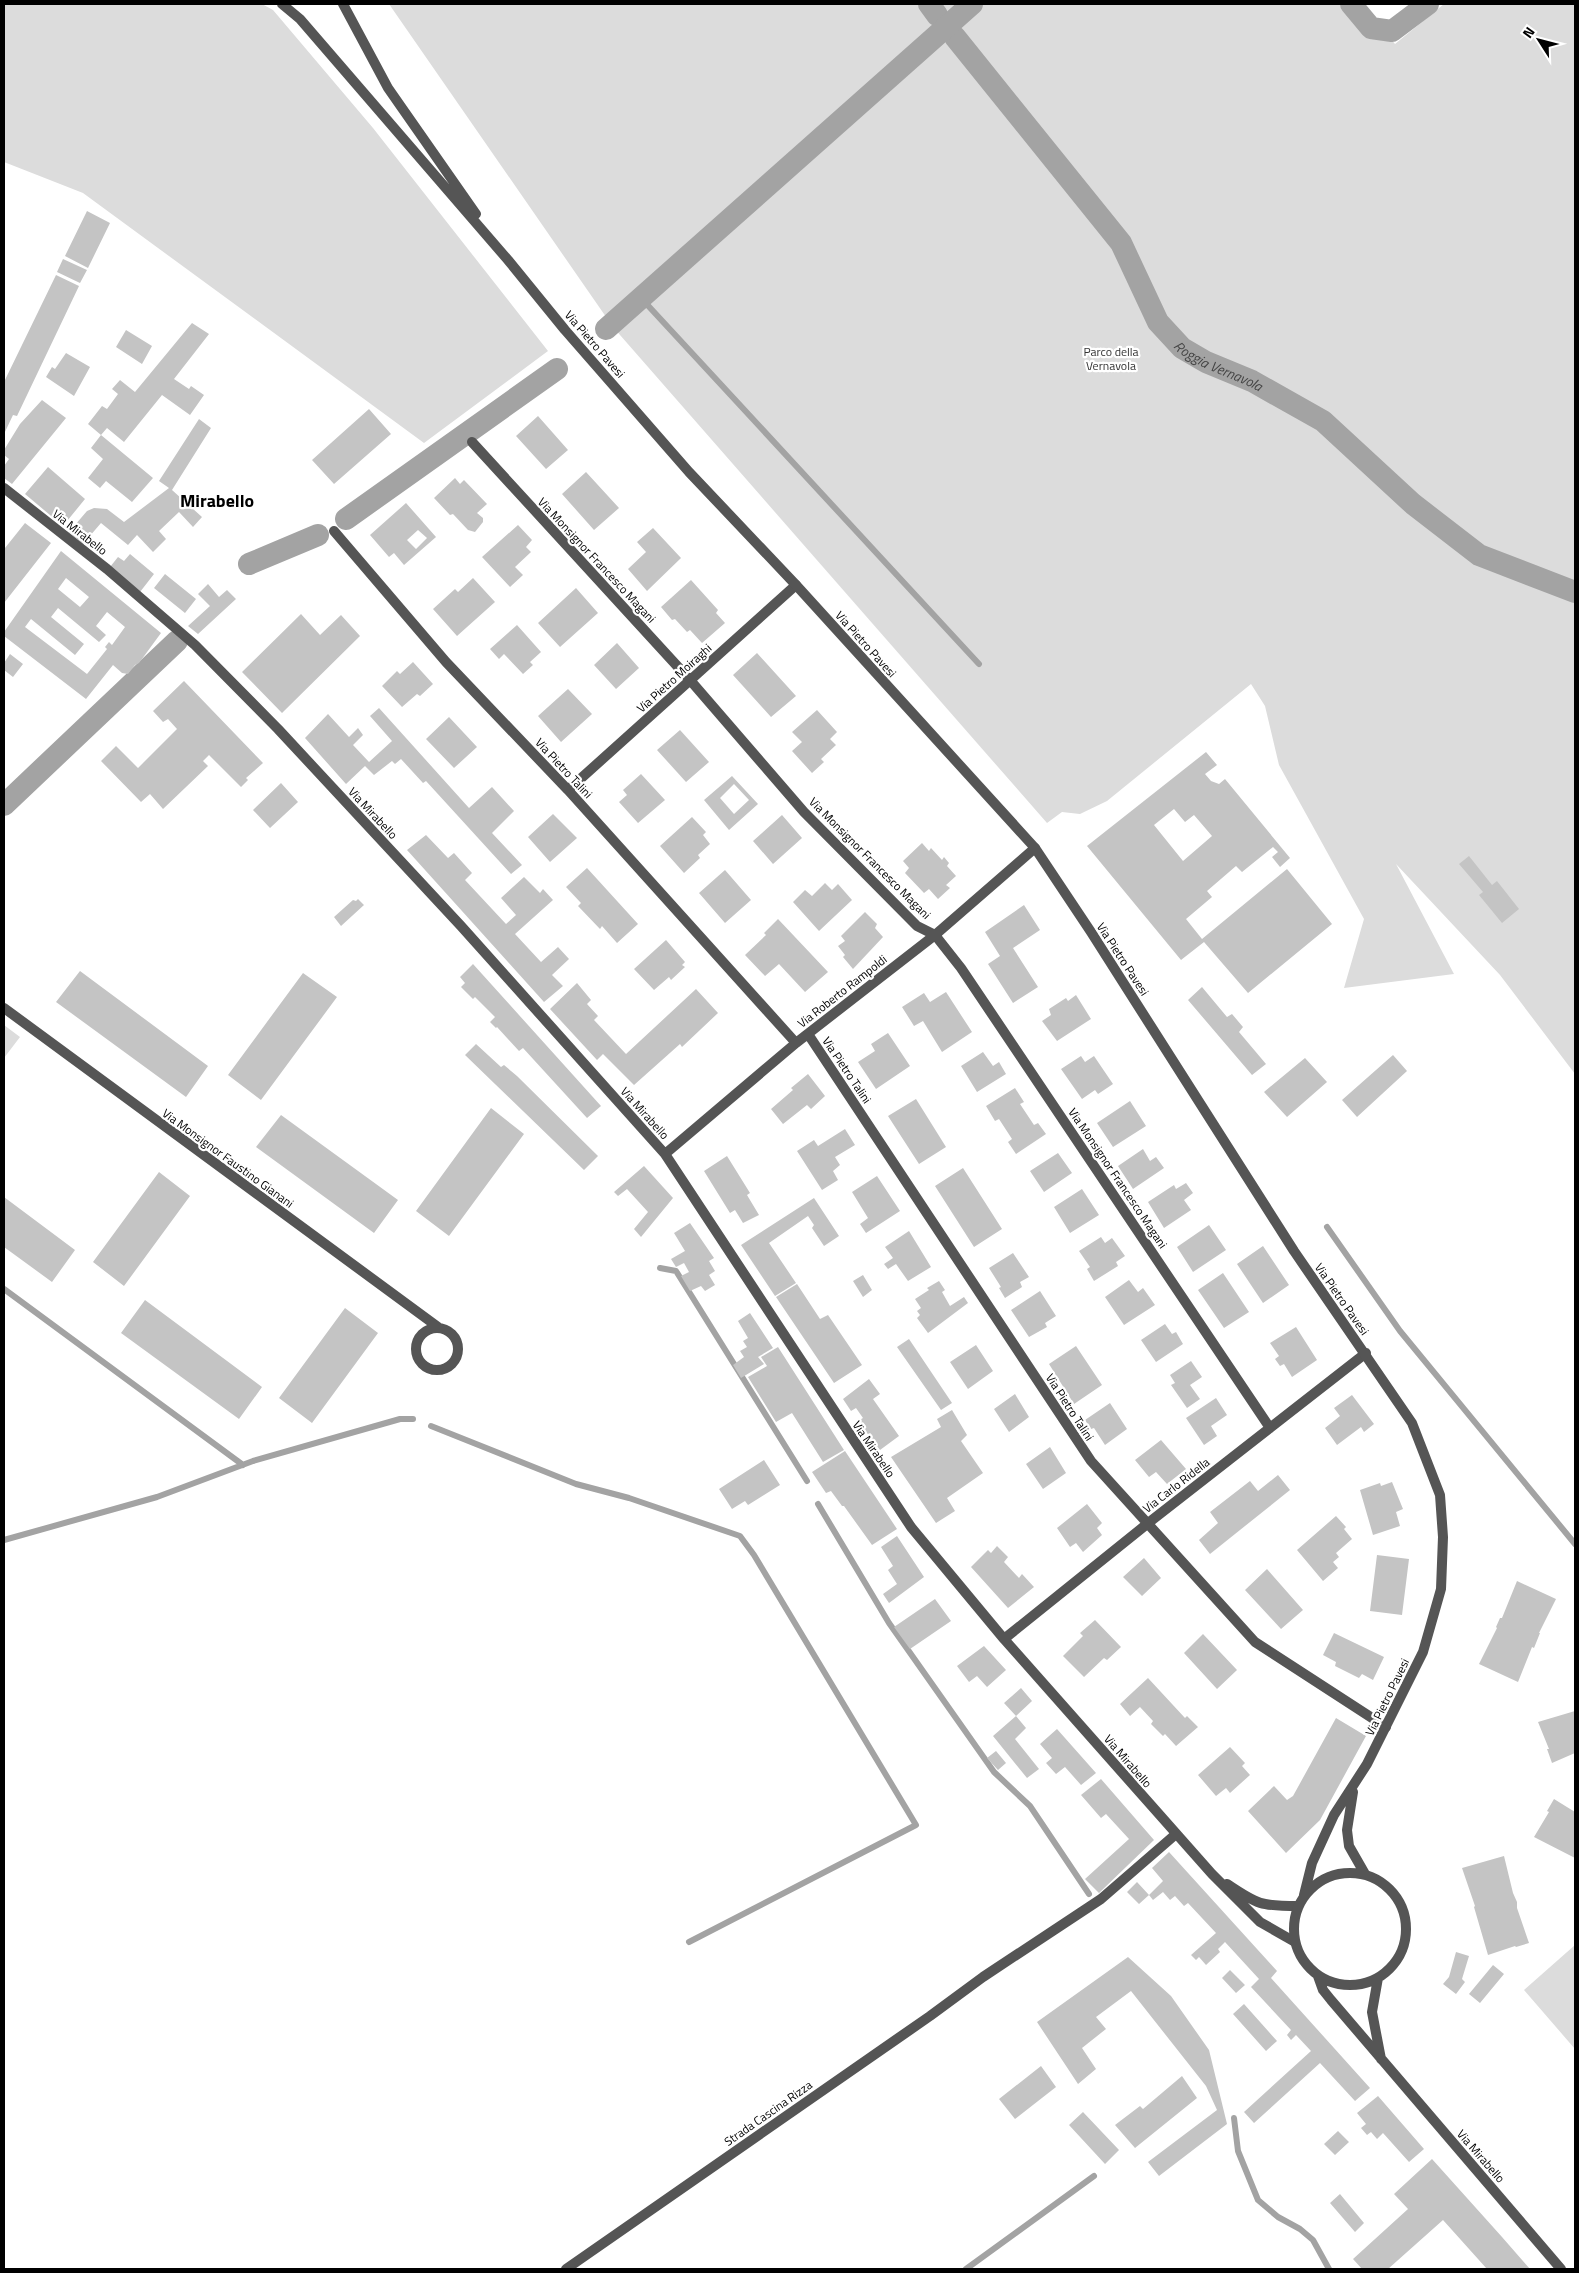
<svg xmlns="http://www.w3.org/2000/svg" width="1579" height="2273" font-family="'Titillium Web',sans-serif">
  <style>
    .green { fill: #dcdcdc }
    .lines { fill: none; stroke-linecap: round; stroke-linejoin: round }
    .stream { stroke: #a3a3a3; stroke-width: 6 }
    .canal { stroke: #a3a3a3; stroke-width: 22 }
    .building { fill: #c4c4c4; fill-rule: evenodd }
    .minor { stroke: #555; stroke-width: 10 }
    .tertiary { stroke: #555; stroke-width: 10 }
    .labels { text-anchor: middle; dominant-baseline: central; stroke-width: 4.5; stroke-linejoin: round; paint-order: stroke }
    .street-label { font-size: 12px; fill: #000; stroke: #fff }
    .park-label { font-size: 12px; fill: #333; stroke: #fff }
    .water-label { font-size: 14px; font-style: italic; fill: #444; stroke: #fff }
    .district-label { font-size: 18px; font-weight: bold; fill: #000; stroke: #fff }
  </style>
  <rect width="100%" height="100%" fill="#fff"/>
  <path class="green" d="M4,4H262L273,10L373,128L548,351L424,443L83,193L4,162Z
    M389,4H1362L1395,44L1444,4H1575V1074L1500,975L1396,864L1454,974L1344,988L1364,919L1279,765L1265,706L1251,684L1107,801L1080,814L1062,812L1047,823L613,327Z
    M4,1025L20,1037L4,1058Z
    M1575,1945V2049L1524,1990Z"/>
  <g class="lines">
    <path class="stream" d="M641,298L979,664
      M1327,1227L1400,1331L1575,1544
      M660,1268L676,1271L807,1481
      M4,1289L243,1465
      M431,1426L576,1484L629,1498L740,1536L754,1555L916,1825L689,1942
      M818,1504L889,1623L994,1772L1030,1806L1089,1894
      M4,1540L157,1497L253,1461L400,1419H413
      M1234,2118L1238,2151L1258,2200L1278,2217L1300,2229L1313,2240L1329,2269
      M966,2269L1094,2176"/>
    <g class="canal">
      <path d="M929,4L937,15"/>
      <path d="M1351,4L1371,28L1392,31L1428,4"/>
      <path id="s1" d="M955,37L1121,243L1158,322L1182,348L1206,362L1252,381L1323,421L1413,504L1479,555L1575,592"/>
      <path d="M606,329L972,4"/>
      <path d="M346,519L557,369"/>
      <path d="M249,564L318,535"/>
      <path d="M4,805L177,641"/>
    </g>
  </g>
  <path class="building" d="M87,211L110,223L88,268L65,256Z
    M63,259L87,270L80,283L57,272Z
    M56,275L79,286L17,416L13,415L4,434V382Z
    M192,323L209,334L174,379L189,389L191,386L204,395L190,415L162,395L124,442L107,428L101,435L88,424L102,406L107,409L118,394L112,389L120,380L135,392Z
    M126,330L152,346L142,364L116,347Z
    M66,353L90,367L74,396L46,377L52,367L55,369Z
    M42,400L66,418L12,484L4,478V466L9,459L4,455V450L20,424Z
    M369,409L391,434L334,484L312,460Z
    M538,416L568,450L546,469L516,436Z
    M199,419L211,428L172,490L202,517L193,527L179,512L159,531L166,539L153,552L137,535L128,545L101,523L83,544L69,532L87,511L94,508L107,509L124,522L169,488L159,481Z
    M101,435L153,478L132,502L106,481L100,488L88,478L103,459L91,448Z
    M48,467L85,499L63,526L25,494Z
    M586,472L619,508L594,530L562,494Z
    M455,478L460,484L464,480L487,504L477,513L483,518V522L475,532L468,530L453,514L450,515L434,498Z
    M406,503L436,537L404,565L394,553L389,557L370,535ZM418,530L427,538L416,549L407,540Z
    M25,523L51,543L4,603L5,548Z
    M518,525L532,540L526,547L531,552L515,567L523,575L510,587L482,557Z
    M653,528L681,558L647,591L628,569L646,552L637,542Z
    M61,551L161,633L139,663L135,665L128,674L122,673L113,665L86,699L4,636V632ZM66,578L89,597L80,607L58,589ZM58,608L99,642L106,635L96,626L107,612L125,627L112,645L109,642L105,647L107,649L87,674L25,627L31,619L75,655L84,644L51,617Z
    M130,554L154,574L140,592L110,567L118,557L124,561Z
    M165,574L196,599L185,613L154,588Z
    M473,578L495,602L457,636L433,609L455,589L458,592Z
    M691,580L718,610L716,613L725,623L702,643L690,630L687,632L675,619L672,620L661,607Z
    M208,584L219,597L227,590L236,599L198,634L188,626L210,606L198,594Z
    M576,588L598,613L560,647L538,623Z
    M301,614L320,635L341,615L360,636L282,713L242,672Z
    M517,625L541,652L530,662L533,665L523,674L504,654L499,659L490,649Z
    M617,643L639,668L616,689L594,665Z
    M757,653L796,696L771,717L733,675Z
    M10,654L23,664L13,677L4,670V663Z
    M413,662L433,684L420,696L417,694L402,707L382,686L397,671L400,674Z
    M184,681L263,763L246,778L248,780L241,787L209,755L203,761L208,766L163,809L150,794L141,802L101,761L116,746L138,768L177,729L168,719L163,722L153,711Z
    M568,689L592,714L561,742L538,716Z
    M379,708L469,808L492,787L514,811L492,833L522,865L511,874L426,781L423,783L401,759L395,764L392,761L374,775L365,766L346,784L305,738L328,714L349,737L358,728L363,735L353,745L369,762L392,741L370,716Z
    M817,710L837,732L830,739L836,745L821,759L824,762L812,773L792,751L802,742L792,732Z
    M449,717L477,747L454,768L426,739Z
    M680,730L709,762L686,782L657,750Z
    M1206,752L1217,765L1205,774L1211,781L1219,784L1225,779L1290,858L1280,867L1272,857L1278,852L1273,847L1242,872L1236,866L1207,891L1212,897L1186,919L1202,939L1287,869L1332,924L1248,993L1204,942L1181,960L1087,846ZM1174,809L1185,822L1194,815L1212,836L1183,861L1154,825Z
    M641,774L665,800L638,823L619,802L627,795L623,790Z
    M732,776L758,804L729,830L704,800ZM734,784L749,800L734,814L720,798Z
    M281,783L298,802L270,828L253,810Z
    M553,814L577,838L550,862L528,837Z
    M782,815L802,838L773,864L753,841Z
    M692,817L706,832L703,835L710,844L698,855L700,858L684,873L660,846Z
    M426,835L448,858L454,853L472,873L465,880L506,924L516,915L501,898L524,877L540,893L543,889L553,900L515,934L541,962L558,947L569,959L552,975L563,986L544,1002L407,850Z
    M922,843L929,851L931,848L942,860L944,857L949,863L947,866L956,876L946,885L950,888L938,899L929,889L924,893L905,873L909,868L903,861Z
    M1469,856L1492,885L1497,881L1519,909L1502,923L1479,895L1483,892L1459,864Z
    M587,868L638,924L617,943L602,926L600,929L578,906L581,903L566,887Z
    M725,870L751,900L725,923L699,893Z
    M825,883L832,890L838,884L852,900L819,931L793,902L805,890L812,896Z
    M358,899L364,905L341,926L334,917L353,900L356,901Z
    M1024,905L1040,930L1013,948L1038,987L1013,1003L988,964L1000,956L985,932Z
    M865,912L877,924L875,928L883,937L853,969L843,957L845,955L838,946L845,941L841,936Z
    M778,919L828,972L805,992L779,964L765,976L745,955L766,935L764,933Z
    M666,940L685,962L682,965L685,967L671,980L669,977L654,990L634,969Z
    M473,964L601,1106L587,1118L523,1048L519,1051L497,1027L496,1028L490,1022L495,1017L475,997L473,999L461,987L465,983L460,977Z
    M80,971L208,1066L186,1097L56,1002Z
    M303,973L337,997L261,1100L228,1075Z
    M577,983L591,1000L587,1004L598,1016L594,1020L626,1054L696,989L718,1013L682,1047L680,1044L634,1085L603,1054L597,1060L550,1009Z
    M1202,987L1227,1017L1232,1014L1243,1027L1239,1032L1266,1064L1252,1075L1188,1000Z
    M946,992L972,1032L942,1052L923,1021L914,1026L902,1007L924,993L930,1002Z
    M1076,995L1091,1019L1057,1041L1042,1021L1051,1015L1049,1009L1066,998L1068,1001Z
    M888,1033L910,1066L876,1089L858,1062L875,1051L871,1044Z
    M476,1044L501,1067L504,1065L517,1076L598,1156L584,1170L465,1055Z
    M983,1052L993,1066L999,1062L1006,1074L977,1092L961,1066Z
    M1393,1055L1407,1071L1357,1117L1342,1100Z
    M1081,1056L1085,1062L1094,1056L1113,1084L1098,1094L1095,1090L1082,1099L1061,1069Z
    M1305,1058L1327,1082L1287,1117L1264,1092Z
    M808,1074L825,1096L811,1109L807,1105L783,1124L771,1109L793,1090L791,1088Z
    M1015,1088L1024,1102L1020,1104L1034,1125L1038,1123L1046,1134L1016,1154L1008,1142L1012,1139L999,1119L995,1121L986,1106Z
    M916,1099L946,1147L919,1164L888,1116Z
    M1130,1101L1146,1126L1113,1147L1097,1123Z
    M491,1108L524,1134L449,1236L416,1211Z
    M281,1115L398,1200L374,1233L256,1147Z
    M845,1129L855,1145L835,1157L840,1165L833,1171L838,1180L822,1190L797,1151L814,1140L818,1146Z
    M1143,1149L1150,1161L1156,1157L1164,1168L1133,1189L1118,1166Z
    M1058,1153L1072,1173L1044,1192L1030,1171Z
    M727,1156L750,1193L747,1195L759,1215L743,1223L735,1210L730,1213L704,1171Z
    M644,1166L673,1198L641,1237L634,1229L648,1212L627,1189L618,1196L614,1192Z
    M963,1168L1002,1229L974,1247L935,1186Z
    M159,1172L190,1196L124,1286L93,1262Z
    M877,1176L900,1211L866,1233L860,1224L868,1218L852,1192Z
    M1186,1183L1193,1193L1184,1200L1191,1210L1164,1228L1148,1202L1174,1185L1176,1189Z
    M1082,1189L1099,1215L1070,1233L1054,1207Z
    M4,1197L75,1250L52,1282L4,1247Z
    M814,1198L839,1236L824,1246L812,1228L814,1225L808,1216L769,1243L796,1283L775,1296L741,1245Z
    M690,1223L714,1258L709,1261L715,1271L709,1275L715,1285L705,1291L701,1286L690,1291L681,1276L689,1272L684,1263L676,1267L671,1259L685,1251L674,1233Z
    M1209,1225L1226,1250L1193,1272L1177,1247Z
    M909,1231L931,1267L908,1281L896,1264L888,1269L884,1264L893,1258L885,1247Z
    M1101,1237L1105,1243L1112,1238L1125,1256L1116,1262L1118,1266L1094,1281L1087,1269L1090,1267L1079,1251Z
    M1263,1246L1289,1285L1263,1303L1237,1264Z
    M1013,1253L1029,1277L1020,1282L1022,1287L1005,1298L999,1288L1001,1287L989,1268Z
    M1223,1273L1249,1312L1224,1328L1198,1290Z
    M863,1275L872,1290L863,1297L853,1281Z
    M1129,1280L1138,1292L1143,1288L1155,1305L1124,1325L1105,1297Z
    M939,1281L945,1290L942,1292L950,1306L964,1297L968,1303L928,1333L917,1318L920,1315L917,1311L921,1308L915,1299L929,1290L927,1288Z
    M797,1284L820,1319L828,1315L862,1365L834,1383L776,1297Z
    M1040,1291L1056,1316L1045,1323L1047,1327L1029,1337L1011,1310Z
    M145,1300L262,1387L239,1419L121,1333Z
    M345,1308L378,1333L312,1423L279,1398Z
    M750,1313L773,1348L758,1357L764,1364L741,1378L733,1365L744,1357L740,1351L747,1347L743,1341L748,1338L738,1321Z
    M1165,1324L1172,1334L1176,1332L1183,1344L1156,1362L1141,1340Z
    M1296,1327L1317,1360L1292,1377L1284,1364L1280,1366L1275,1359L1279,1356L1270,1343Z
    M909,1339L952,1403L941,1410L897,1347Z
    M976,1345L993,1371L968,1389L950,1362Z
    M1076,1346L1102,1385L1074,1404L1049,1364Z
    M778,1347L844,1450L823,1462L792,1413L776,1422L748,1377L767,1366L761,1357Z
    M1191,1361L1202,1377L1190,1385L1200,1399L1187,1408L1171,1385L1175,1383L1170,1375Z
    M869,1379L880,1394L873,1399L899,1436L880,1450L858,1421L863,1418L856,1408L851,1411L843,1399Z
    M1015,1394L1029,1417L1009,1432L994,1409Z
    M1352,1395L1374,1424L1364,1432L1361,1427L1337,1445L1325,1428L1340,1416L1334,1408Z
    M1216,1398L1227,1415L1211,1426L1217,1436L1204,1445L1186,1418Z
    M1110,1403L1127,1429L1105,1445L1094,1428L1091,1429L1085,1420Z
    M952,1410L967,1435L961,1441L983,1473L947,1498L955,1511L936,1523L891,1457L941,1427L937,1419Z
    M1161,1440L1186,1469L1167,1484L1156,1472L1149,1477L1135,1460Z
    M1050,1447L1066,1473L1043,1489L1026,1464Z
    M845,1451L897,1529L872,1545L844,1506H842L831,1491L826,1493L812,1472Z
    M764,1460L780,1485L748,1505L745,1501L732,1509L719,1489Z
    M1278,1475L1290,1490L1210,1554L1199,1540L1218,1523L1210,1512L1250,1481L1258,1491Z
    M1392,1482L1403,1509L1396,1512L1400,1526L1373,1535L1360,1490L1380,1483L1381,1486Z
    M1087,1504L1102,1523L1097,1528L1102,1535L1083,1552L1076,1543L1070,1547L1057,1528Z
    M1336,1516L1346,1527L1344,1529L1352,1539L1336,1553L1339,1557L1333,1562L1338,1568L1323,1581L1297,1550Z
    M897,1536L924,1577L889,1603L883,1594L897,1584L888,1570L893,1566L881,1547Z
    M997,1546L1008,1557L1004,1562L1019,1578L1022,1574L1034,1587L1008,1608L971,1567L988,1550L991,1553Z
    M1377,1555L1409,1559L1402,1615L1370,1611Z
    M1144,1558L1161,1578L1142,1596L1123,1577Z
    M1267,1569L1303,1610L1281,1629L1245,1590Z
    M1517,1581L1556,1599L1539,1633H1540L1534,1648L1532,1647L1518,1682L1479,1664L1497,1628L1496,1627L1500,1618H1502Z
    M935,1599L951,1621L910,1649L894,1627Z
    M1095,1620L1121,1647L1107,1660L1104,1658L1084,1677L1063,1656L1083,1636L1080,1633Z
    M1334,1633L1384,1657L1373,1680L1362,1674L1359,1678L1335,1666L1336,1662L1323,1655Z
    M1203,1634L1237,1670L1217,1689L1184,1653Z
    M984,1646L1006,1670L987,1687L977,1676L969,1682L957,1666Z
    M1148,1678L1185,1718L1187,1716L1198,1727L1176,1746L1165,1734L1163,1736L1151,1724L1153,1721L1140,1707L1130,1716L1120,1704Z
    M1021,1688L1032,1701L1016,1716L1004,1703Z
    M1575,1711V1753L1552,1763L1547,1749H1549L1538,1722Z
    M1016,1716L1026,1728L1015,1739L1039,1769L1027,1778L993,1736Z
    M1336,1718L1366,1736L1320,1820L1286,1853L1248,1811L1274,1786L1287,1800L1293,1796Z
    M1057,1729L1096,1773L1081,1785L1065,1767L1056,1774L1046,1763L1052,1758L1040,1744Z
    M1230,1747L1245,1763L1242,1766L1250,1775L1230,1793L1226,1788L1216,1796L1198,1775Z
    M996,1751L1006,1763L998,1770L987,1758Z
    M1101,1779L1154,1840L1099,1893L1085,1879L1129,1839L1106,1814L1101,1818L1081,1795Z
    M1554,1799L1575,1812V1858L1534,1837L1549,1812L1547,1811Z
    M1169,1852L1277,1971L1271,1978L1370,2088L1355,2101L1320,2063L1254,2123L1244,2112L1311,2051L1296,2035L1291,2040L1287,2035L1291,2030L1251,1987L1259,1979L1225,1942L1218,1949L1220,1952L1206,1965L1199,1957L1196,1960L1191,1955L1216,1933L1188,1903L1184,1906L1175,1896L1170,1900L1163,1892L1153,1900L1149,1895L1139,1904L1127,1892L1137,1882L1149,1895L1163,1881L1152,1868Z
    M1504,1856L1513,1893L1517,1902V1908L1529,1943L1516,1947L1515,1946L1488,1955L1474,1907L1475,1906L1462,1868Z
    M1456,1952L1469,1956L1462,1979L1465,1982L1456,1994L1443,1984L1449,1977Z
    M1128,1957L1171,1996L1209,2050L1227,2124L1159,2176L1148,2162L1217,2110L1206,2086L1131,1991L1096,2017L1106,2029L1082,2048L1096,2069L1078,2084L1037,2022Z
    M1493,1965L1504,1974L1480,2003L1469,1994Z
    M1230,1970L1245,1985L1236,1993L1222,1978Z
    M1244,2004L1277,2041L1266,2051L1233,2014Z
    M1041,2066L1056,2087L1015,2119L999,2099Z
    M1182,2076L1197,2098L1135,2148L1115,2125L1140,2106L1143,2109Z
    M1378,2096L1424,2149L1409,2162L1383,2133L1377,2139L1371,2132L1367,2135L1361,2128L1366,2124L1357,2113Z
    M1083,2112L1119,2150L1105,2164L1069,2125Z
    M1338,2131L1349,2142L1335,2155L1324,2144Z
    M1432,2159L1502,2237L1530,2269H1487L1443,2220L1388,2269H1362L1353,2259L1408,2209L1394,2194Z
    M1340,2194L1364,2223L1355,2232L1330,2203Z"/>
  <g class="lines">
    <path class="minor" d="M472,442L690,680L804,812L917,926L935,935L961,968L1270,1428
      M4,488L107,569L195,645L278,729L461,926L665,1154L911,1527L1004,1639L1212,1874L1260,1922L1295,1942
      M334,531L446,662L568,790L796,1043
      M568,790L796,585
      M4,1008L438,1327
      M808,1034L1091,1461L1255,1642L1386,1727
      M665,1154L796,1043L935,935L1035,848
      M416 1349a21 21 0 1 1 42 0a21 21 0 1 1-42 0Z
      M1004,1639L1147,1524L1366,1353
      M1227,1884C1258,1905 1261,1906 1298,1906
      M566,2269L930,2016L983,1977L1101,1899L1176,1834"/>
    <path class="tertiary" d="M282,4L300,19L508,260L565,330L689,472L796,585L1035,848L1091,932L1294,1251L1412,1423L1440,1495L1443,1537L1441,1589L1423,1652L1367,1764L1334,1815L1312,1863L1304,1895
      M343,4L388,88L476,214
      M1353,1792L1347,1830L1349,1846L1365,1874
      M1294 1929a56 56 0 1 1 112 0a56 56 0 1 1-112 0Z
      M1318,1976L1323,1990L1331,2000L1561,2269
      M1378,1978L1372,2012L1381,2059"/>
  </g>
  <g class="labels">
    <g class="street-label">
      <text transform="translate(595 344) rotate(49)">Via Pietro Pavesi</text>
      <text transform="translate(80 532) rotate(38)">Via Mirabello</text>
      <text transform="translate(597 560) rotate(47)">Via Monsignor Francesco Magani</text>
      <text transform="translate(866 644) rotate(48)">Via Pietro Pavesi</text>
      <text transform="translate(674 678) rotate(-42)">Via Pietro Moiraghi</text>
      <text transform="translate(564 768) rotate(47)">Via Pietro Talini</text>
      <text transform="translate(373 813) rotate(47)">Via Mirabello</text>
      <text transform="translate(870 858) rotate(45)">Via Monsignor Francesco Magani</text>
      <text transform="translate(1123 959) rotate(57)">Via Pietro Pavesi</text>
      <text transform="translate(842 991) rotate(-38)">Via Roberto Rampoldi</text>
      <text transform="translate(847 1070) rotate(56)">Via Pietro Talini</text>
      <text transform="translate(645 1113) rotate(48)">Via Mirabello</text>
      <text transform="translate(228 1158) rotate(36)">Via Monsignor Faustino Gianani</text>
      <text transform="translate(1118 1178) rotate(56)">Via Monsignor Francesco Magani</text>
      <text transform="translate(1342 1299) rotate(55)">Via Pietro Pavesi</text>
      <text transform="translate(1070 1407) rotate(57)">Via Pietro Talini</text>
      <text transform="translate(874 1449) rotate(56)">Via Mirabello</text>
      <text transform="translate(1176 1485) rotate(-38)">Via Carlo Ridella</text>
      <text transform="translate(1387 1697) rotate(-64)">Via Pietro Pavesi</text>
      <text transform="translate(1128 1761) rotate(49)">Via Mirabello</text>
      <text transform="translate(768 2113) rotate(-35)">Strada Cascina Rizza</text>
      <text transform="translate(1481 2156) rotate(49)">Via Mirabello</text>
    </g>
    <g class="park-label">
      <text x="1111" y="351">Parco della<tspan x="1111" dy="14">Vernavola</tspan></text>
    </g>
    <g class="water-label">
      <text stroke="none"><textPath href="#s1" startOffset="428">Roggia Vernavola</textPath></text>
    </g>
    <g class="district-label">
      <text x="217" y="500">Mirabello</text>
    </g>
  </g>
  <rect width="1579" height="2273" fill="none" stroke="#000000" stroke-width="10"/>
  <g transform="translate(1539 40) rotate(306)" stroke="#ffffff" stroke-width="4" paint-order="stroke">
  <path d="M0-4L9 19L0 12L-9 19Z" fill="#000000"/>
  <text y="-8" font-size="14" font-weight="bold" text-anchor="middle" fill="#000000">N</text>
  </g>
</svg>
